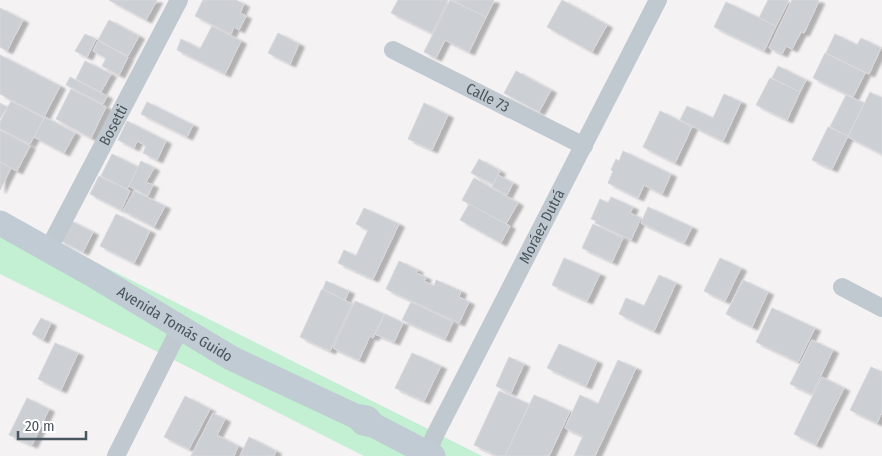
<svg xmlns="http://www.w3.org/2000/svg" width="882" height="456" font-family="'Fira Sans Condensed',sans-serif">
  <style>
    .green { fill: #c3efd2 }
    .building { fill: #cccfd4; stroke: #d6d8dd; filter: url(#shadow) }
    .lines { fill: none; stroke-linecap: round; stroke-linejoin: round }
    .minor { stroke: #c0c9d0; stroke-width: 18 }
    .secondary { stroke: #c0cbd4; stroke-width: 25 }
    .labels { text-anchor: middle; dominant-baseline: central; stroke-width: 4.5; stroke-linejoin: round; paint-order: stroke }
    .street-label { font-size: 15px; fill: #4a565f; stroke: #fff }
  </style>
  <defs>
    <filter id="shadow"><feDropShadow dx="5.5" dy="3" stdDeviation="1" flood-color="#0004"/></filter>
  </defs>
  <rect width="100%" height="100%" fill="#f4f2f2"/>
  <path class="green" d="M0,212L53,241L482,456H364L166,356L0,274Z"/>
  <path class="building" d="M109,0H157L146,20Z
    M203,0H236L244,4L240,13L246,16L239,30L234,27L231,34L195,16Z
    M398,0H448L432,33L391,13Z
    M450,0L486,17L469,52L445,40L436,58L424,52Z
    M452,0H493L494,1L486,17Z
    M562,0L607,25L592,52L547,27Z
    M768,0H789L776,26L759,18Z
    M792,0H817L819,1L804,33L801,32L792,49L786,46L782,54L769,48Z
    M726,2L776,26L764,51L714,27Z
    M0,8L23,20L7,51L0,47Z
    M109,20L139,36L128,56L98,40Z
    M212,26L241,41L225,74L177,50L181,39L200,49Z
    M278,33L299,44L290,64L268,53Z
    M85,34L96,39L87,57L75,51Z
    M835,34L857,45L861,38L881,48L869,74L826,53Z
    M98,41L128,57L119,75L102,66L106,58L93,51Z
    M825,53L865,73L853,97L813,78Z
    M0,55L60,86L44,117L0,94Z
    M85,61L111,74L101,92L76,79Z
    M778,66L806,80L800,92L772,78Z
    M516,71L551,90L539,112L504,93Z
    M70,77L107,96L103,104L66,85Z
    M770,78L800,92L787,120L756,105Z
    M71,89L106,107L91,138L56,119Z
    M870,92L882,98V154L848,137Z
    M724,94L741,102L723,141L680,120L687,106L713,118Z
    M846,95L864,103L848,136L830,127Z
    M11,101L44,118L30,144L0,129V122Z
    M147,102L193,125L187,137L141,114Z
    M0,103L7,107L0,119Z
    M424,103L448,115L432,150L408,139Z
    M660,111L692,127L675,163L643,147Z
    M45,117L75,133L64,153L34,137Z
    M127,121L166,141L157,160L143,153L146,146L137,141L134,148L118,140Z
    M828,127L848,136L832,169L812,160Z
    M0,130L30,146L17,171L0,162Z
    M623,151L671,174L662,194L644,185L638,198L608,183L613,171L611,170L616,159L619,161Z
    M112,154L138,167L127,189L101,176Z
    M479,159L500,171L493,184L471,173Z
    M141,161L154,168L146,182L153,185L148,196L129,186Z
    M0,162L11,168L0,190Z
    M498,175L513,183L507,195L492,187Z
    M99,176L130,191L121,210L90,194Z
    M474,178L518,203L506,224L462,200Z
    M134,191L165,206L154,227L123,211Z
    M611,197L633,207L630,213L641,218L631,240L595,223L596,221L591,219L600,199L608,203Z
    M469,204L510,226L501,243L460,220Z
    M648,207L692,227L684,243L641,223Z
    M364,208L399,224L373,279L338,263L344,250L356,256L368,230L356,224Z
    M116,214L150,231L134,263L100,246Z
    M69,220L93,232L83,252L59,240Z
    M593,224L623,238L612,262L582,248Z
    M564,258L600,274L587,301L552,285Z
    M720,258L741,268L725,301L704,291Z
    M399,261L418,270L416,273L426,277L424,281L434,286L436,280L461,291L459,297L469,302L459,323L386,289Z
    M659,275L676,283L654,331L619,314L626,298L644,306Z
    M743,280L768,292L752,327L726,314Z
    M326,281L349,291L345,300L323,289Z
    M322,289L352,304L330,351L300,337Z
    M355,301L384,314L373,338L370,336L359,360L333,348Z
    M411,302L453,322L445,339L402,320Z
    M772,308L815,328L798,362L756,342Z
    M385,314L403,323L394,342L375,334Z
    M41,318L51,323L43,340L32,334Z
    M812,340L833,350L812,394L790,384Z
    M55,343L78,353L61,390L38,379Z
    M559,344L597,361L586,386L547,368Z
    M412,353L441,366L424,401L395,388Z
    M509,357L524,364L511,393L496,386Z
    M618,360L636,368L595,456H574L583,436L565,428L580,395L598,404Z
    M871,367L882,372V412L877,423L850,410Z
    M822,377L844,388L816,445L794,434Z
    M499,391L529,404L505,456H498L474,445Z
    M534,395L570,411L549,456H505Z
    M185,396L210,409L189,449L164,437Z
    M27,398L49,409L32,445L9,435Z
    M213,413L225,419L217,435L238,446L234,456H191Z
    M249,437L276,451L274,456H240Z"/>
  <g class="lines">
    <g class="minor">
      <path id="s1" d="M393,50L584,146"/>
      <path id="s2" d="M48,250L179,0"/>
      <path d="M842,287L882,308"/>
      <path id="s3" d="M427,453L436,433L658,0"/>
      <path d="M116,456L180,328"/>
    </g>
    <g class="secondary">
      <path id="s4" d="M0,223L93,275L231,358L355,416L367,418L373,425"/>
      <path d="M359,419L363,423L373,425L433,456"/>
    </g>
  </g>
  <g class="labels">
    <g class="street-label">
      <text stroke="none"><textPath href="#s1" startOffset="106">Calle 73</textPath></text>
      <text stroke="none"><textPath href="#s2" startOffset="141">Bosetti</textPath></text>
      <text stroke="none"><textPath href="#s3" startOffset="254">Moráez Dutrá</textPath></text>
      <text stroke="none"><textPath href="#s4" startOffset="202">Avenida Tomás Guido</textPath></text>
    </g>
  </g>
  <path d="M18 431v8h68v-8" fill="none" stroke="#4a565f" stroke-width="2.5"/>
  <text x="25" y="431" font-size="15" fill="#4a565f" stroke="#ffffff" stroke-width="4" paint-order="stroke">20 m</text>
</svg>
